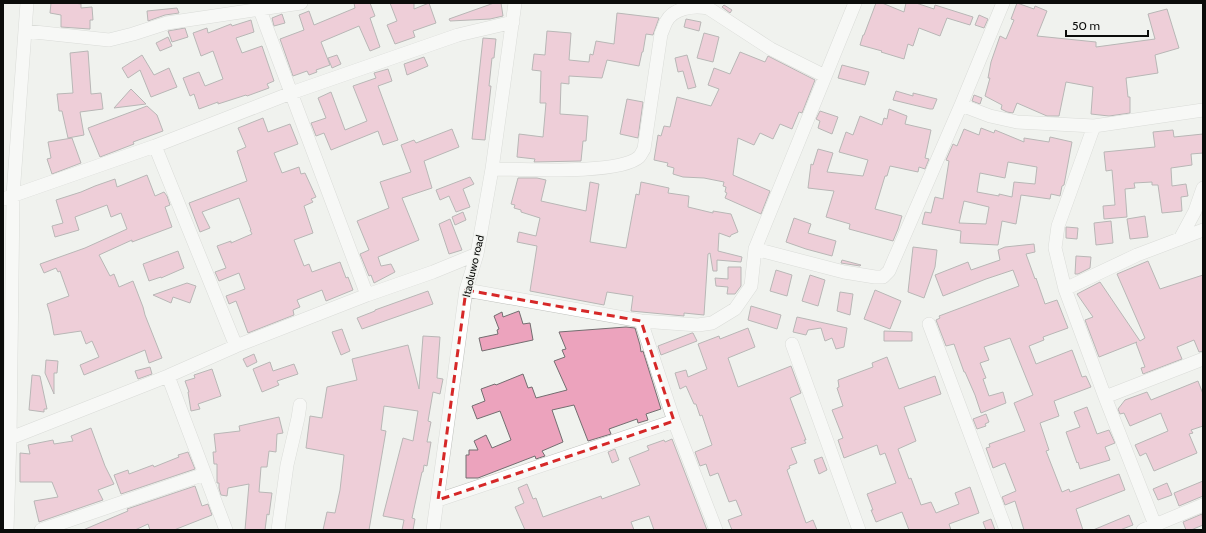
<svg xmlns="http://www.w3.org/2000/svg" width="1206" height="533" font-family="Cabin,sans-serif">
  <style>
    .building { fill: #eca3bd; stroke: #736e70; fill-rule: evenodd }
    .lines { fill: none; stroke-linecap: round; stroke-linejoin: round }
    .minor-casing { stroke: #bfc1bd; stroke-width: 14 }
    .minor { stroke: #fff; stroke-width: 13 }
    .marked { fill: none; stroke: #d62828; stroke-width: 3; stroke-dasharray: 8 5; stroke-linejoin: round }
    .labels { text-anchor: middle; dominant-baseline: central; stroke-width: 3; stroke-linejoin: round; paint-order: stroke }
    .street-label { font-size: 11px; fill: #0b0c0a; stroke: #f0f2ee }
  </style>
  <rect width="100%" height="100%" fill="#f0f2ee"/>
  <path class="building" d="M51,3H74L81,4V8L92,7L93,20H90V29L61,27V15L50,13Z
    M354,3H370L375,16L370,18L380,47L370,51L359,26L321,42L330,65L316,70L317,72L309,75L307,71L293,76L280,39L304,30L299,15L309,11L314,25L355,8Z
    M390,3H414V9L429,3L436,23L413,31L415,37L395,44L387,25L397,21Z
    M494,3H501L503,16L490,19L450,21L449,19Z
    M876,3H882L904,12L906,3H916L934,9L935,5L973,17L970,25L947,18L940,36L919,28L913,46L908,44L904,59L881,52L882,51L860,45L863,35H864Z
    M1017,3L1034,9L1035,6L1047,11L1037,36L1096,42V47L1155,39L1148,14L1167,9L1179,48L1155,55L1158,73L1126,78L1128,97H1130V113L1109,116L1091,114L1093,87L1066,82L1059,116H1047L1017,103L1013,113L1007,112L1001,109L1002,105L985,96L990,78H988L991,62L1000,36L1006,39L1014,20L1011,19Z
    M724,5L732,10L730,13L722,7Z
    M177,8L179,13L165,15L148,21L147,11Z
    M617,13L659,18L653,35L646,34L643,52H642L639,66L607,60L602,78L569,76V84L561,83L560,114L588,116L586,141H583L581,161L534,162L535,159L517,157L519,134L543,137L546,103H540L541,71L532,70L534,54L545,55L547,31L571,33L569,60L589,62L590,54L593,55L596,41L614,44Z
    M282,14L285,23L274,26L272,18Z
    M979,15L988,19L984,28L975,25Z
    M686,19L701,22L699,31L684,27Z
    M251,20L254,32L236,38L242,53L262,46L274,81L267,84L269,88L247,96L246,95L218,104V102L199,109L194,94L190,96L183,78L199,72L205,86L223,79L213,51L201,56L193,33L207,28L208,33L231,24L232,26Z
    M185,28L188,37L172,42L168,31Z
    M704,33L719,37L713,62L697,58Z
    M168,37L172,46L160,51L156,43Z
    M483,38L496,39L494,58H492L489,86H491L485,140L472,139Z
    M88,51L91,94L101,93L103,109L80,112L84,135L68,138L62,111H59L57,94L73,93L70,53Z
    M740,52L765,62L768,56L815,80L802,113L799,112L792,129L780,124L773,139L760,133L754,145L738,138L733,175L770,191L761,214L725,198L727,193L725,192L726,187L723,186L724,182L704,178L683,177L673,174L674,168L667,166L668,163L654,160L658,135L661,136L664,126L670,127L677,97L711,106L719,89L708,85L714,68L730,74Z
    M142,55L154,75L169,68L177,87L151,97L140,70L128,78L122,68Z
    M337,55L341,64L332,68L328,58Z
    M687,55L696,87L688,89L683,71L678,72L675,58Z
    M424,57L428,66L407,75L404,64Z
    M842,65L869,72L865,85L838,78Z
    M388,69L392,81L378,86L398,140L383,145L378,131L331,150L324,133L316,136L311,123L326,118L318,98L331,92L345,130L367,121L353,86L376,78L374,73Z
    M131,89L146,104L114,108Z
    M896,91L913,96V93L937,99L933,109H930L893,100Z
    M974,95L982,98L980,104L972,101Z
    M627,99L643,102L638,138L620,134Z
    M147,106L157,115L163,131L133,142L134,144L100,157L88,128Z
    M889,109L907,116L905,124L931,130L925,158L929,159L925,169L919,167L918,172L890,166L887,176H885L875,209L902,216L898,229L893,241L849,229L850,224L826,217L834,191L808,188L811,164L813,165L818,149L833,153L827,172L863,176L868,160L839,152L846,132L853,135L860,116L882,125L884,118L887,119Z
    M820,111L838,117L832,134L818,128L820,121L816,119Z
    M263,118L268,132L290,124L298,144L274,153L282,173L299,167L301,174L305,173L316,197L311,199L313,202L304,206L313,233L294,240L304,266L309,264L312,272L340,262L346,278L348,277L353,290L326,301L322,290L297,300L300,307L293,310L294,315L248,333L236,301L229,304L226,296L245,289L239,273L219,281L215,272L226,268L217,246L231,241V243L252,234L250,230H251L239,198L202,212L210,228L200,232L189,203L247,181L237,151L246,147L238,128Z
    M981,128L994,133L995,130L1024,142V138L1049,142L1050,137L1072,142L1064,185L1062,186L1060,196L1051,194L1050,199L1021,195L1016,224L1002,221L998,245L960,243L961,231L922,224L925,212L931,213L935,197L943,199L949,161L946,160L953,144L957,146L964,129L979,135ZM1008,162L1037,167L1035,184L1014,182L1012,197L999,194V196L977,192L980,173L1005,178ZM964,201L989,207L986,224L959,223Z
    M452,129L459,147L424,161L432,188L402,198L419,240L378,257L381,266L391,264L395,272L374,283L371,275L369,276L360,254L369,250L357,221L389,208L380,182L411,172L401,145L414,140L416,143Z
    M1173,130L1174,137L1203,134V153L1191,154L1192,165L1171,168L1172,186L1186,184L1188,196L1181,197L1182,211L1162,213L1158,185H1152V182L1134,183L1135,188L1125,189L1127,217L1104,219L1103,206L1115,205L1112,170L1106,171L1104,152L1155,147L1153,132Z
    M72,138L81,163L52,174L47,159L51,158L48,142Z
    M147,175L155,196L164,192L167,196L170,205L165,207L172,227L132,242V240L99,255L110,276L114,274L119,287L133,281L143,307L145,315L162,358L149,363L145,350L84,375L80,365L99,357L92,341L86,344L81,331L54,335L50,314L47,304L69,296L60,271L58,272L56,268L44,273L40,264L85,248L127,229L121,213L111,217L107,205L75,217L79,230L55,237L52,226L63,223L56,200L81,192L95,186L115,179L117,187Z
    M470,177L474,184L463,189L470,207L456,212L449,196L440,200L436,190Z
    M518,178H537L546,180L541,201L586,211L590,182L599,184L590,242L626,248L636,194L639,195L641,182L669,188L668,193L689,196L688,207L713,213V211L731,214L738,232L731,235L730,237L719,233L718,251L742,257L741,262L717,260V271H713L710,253L708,254L704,315L684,313V316L631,311L633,296L607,292L604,305L530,291L537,246L517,242L519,232L536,236L540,218L521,212V210L514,208L515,205L511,204Z
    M463,212L466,220L455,225L452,217Z
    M1145,216L1148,237L1130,239L1127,219Z
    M794,218L811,224L808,233L836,241L832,256L806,249L786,242Z
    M450,219L462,250L449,254L439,224Z
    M1111,221L1113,243L1096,245L1094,223Z
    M1066,227L1078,228L1077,239L1066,238Z
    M1034,244L1035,252L1026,254L1035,279L1036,278L1045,304L1057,300L1068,328L1043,337L1044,340L1029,346L1036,364L1072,350L1082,377L1086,376L1091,387L1054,401L1059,416L1040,423L1049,450L1046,451L1062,492L1069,489L1070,492L1119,474L1125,490L1076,509L1083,530H1024L1015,501L1005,505L1002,497L1016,491L1005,463L993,468L986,448L990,447L989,444L1025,431L1014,403L1033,395L1010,338L984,347L989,360L980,363L986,378L983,379L989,396L1003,392L1006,403L981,413L975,395L965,372H964L954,344L946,346L936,320L940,318L939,316L1019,286L1013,270L986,279L943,296L935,275L968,262L971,270L1000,260L998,250L1005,247Z
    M913,247L937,250L935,267L924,298L908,292Z
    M178,251L184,268L161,278V277L149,281L143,264Z
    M1076,256L1091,257L1090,268L1078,274H1075Z
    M842,260L861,265L860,266L841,263Z
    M1148,261L1160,289L1203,275V351L1199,352L1194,340L1177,347L1182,359L1143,374L1141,368L1145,367L1136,343L1137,342L1099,357L1085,320L1093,317L1077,294L1100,282L1140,341L1145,338L1117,274Z
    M728,267H741V286L735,294H727L728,287L716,286L715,278L728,279Z
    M776,270L792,275L787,296L770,291Z
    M810,275L825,280L818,306L802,301Z
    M187,283L196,286L190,303L173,297L171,303L153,295Z
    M875,290L901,301L890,329L864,319Z
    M428,291L433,304L362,329L357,318L375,311V310Z
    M840,292L853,294L850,315L837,311Z
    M751,306L781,315L777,329L748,320Z
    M519,311L523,324L530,323L533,340L482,351L479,338L498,334L497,330L499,329L494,316L502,312L503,317Z
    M797,317L847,328L844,347L836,349L832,338L825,341L821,328L808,330L806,335L793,332Z
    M626,327L635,328L640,345L641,352L643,351L661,409L646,414L648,420L638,423L637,419L609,429L611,434L588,441L574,405L552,410L563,442L542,451L545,456L536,459L535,456L478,478H466V455H469V450H478L474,441L486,435L492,448L511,440L500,411L477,419L472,406L485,401L481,389L495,384L496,385L523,374L528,388L532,387L536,398L567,390L554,361L565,357L562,350L566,349L559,332Z
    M748,328L755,347L728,358L738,387L791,366L801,393L790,398L806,440H804L806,443L791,448L797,463L789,466L790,468L787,470L806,523L813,520L817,530H732L728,520L742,515L736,500L729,502L718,473L710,476L706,464L700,466L695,452L712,445L702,415L700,416L696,404H694L686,386L680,389L675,373L686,370L688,377L707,369L698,344L719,336L720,339Z
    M342,329L350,351L341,355L332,332Z
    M884,331L912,332V341H884Z
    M692,333H693L697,341L661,355L658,346Z
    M423,336L440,337L437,378L443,379L440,394L433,392L428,421L431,422L427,442H431L427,466L424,465L423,472H422L415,504L412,518L415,519L413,530H402L404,520L383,516L403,438L413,441L418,411L384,406L381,430L386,431L369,530H323L327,512L335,513L340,490L344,455L306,448L310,416L322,418L327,387L357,380L352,359L408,345L419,389Z
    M254,354L257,362L247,367L243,359Z
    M887,357L899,389L935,376L941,394L904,407L916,441L898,449L909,479L911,478L921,505L931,502L936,513L959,504L955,493L970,487L979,513L949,524L951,530H909L902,512L876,522L871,510H873L867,494L896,483L885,453L880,455L877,445L844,458L838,440L843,438L832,410L843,406L837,388L839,387L838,380L873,367L872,363Z
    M46,360L58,361L57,373H54V394L45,373Z
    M270,362L273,371L294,364L298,374L277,381L279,385L262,392L253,369Z
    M150,367L152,374L138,379L135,371Z
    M212,369L221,396L198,404L200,409L191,411L188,392H189L185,381L195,378L194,375Z
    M32,375L40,376L47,409H44V412L29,410Z
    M1198,381L1203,394V426L1191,430L1193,433L1189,434L1197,453L1154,471L1146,453L1140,456L1135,445L1168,431L1161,414V413L1130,426L1124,413L1120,414L1118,409L1125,400L1147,392L1151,400Z
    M1087,407L1097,434L1109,430L1115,443L1105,447L1110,460L1080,469L1078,462L1077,463L1066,432L1080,427L1074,412Z
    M986,414L989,422L985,424L986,426L977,429L973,419Z
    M279,417L283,433L277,434L276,452L269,451L267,467H261L259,492L272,493L269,515L267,514L265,530H245L249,484L228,488L227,496L221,495L219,488V483H217V464H214L213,452H216L214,434L240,431L239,426Z
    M91,428L105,466L114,484L98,490L103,500L39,522L34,501L58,497L52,482H20V453L30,454L28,445L53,440L54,444L73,441L71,436Z
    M672,439L707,530H654L649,516L631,522L634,530H525L515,507L524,503L518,488L527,484L533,499L536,498L543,517L601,496L602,499L640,485L629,458L649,450L647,446L664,440L665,442Z
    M615,449L619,460L612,463L608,452Z
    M188,452L195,469L121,494L114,475L128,470L129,474L153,465L154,467L179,457L178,455Z
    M822,457L827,470L819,474L814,460Z
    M1203,481V496L1179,506L1174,493Z
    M1167,483L1172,495L1158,500L1153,489Z
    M195,486L202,506L208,504L212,515L174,530H150L148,524L135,530H83L128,511L127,509Z
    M1202,514L1203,525L1191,530H1186L1183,522Z
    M1129,515L1133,525L1120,530H1093Z
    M991,519L995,530H986L983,522Z"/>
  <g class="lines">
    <defs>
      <path id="minor" d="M260,10L367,295
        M25,31L109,40L133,34L167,23L301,3
        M961,105L990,116L1017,122L1094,126L1203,110
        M1094,126L1058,226L1055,248L1065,289L1105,397L1155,525
        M155,146L236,346
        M492,169C521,169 619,175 639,157C641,155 642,152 644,149L661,34C663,30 664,26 666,22C673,8 693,5 708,8L771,49L825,76
        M3,199L155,146L291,93L458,35L513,22
        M1180,239L1195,211L1203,188
        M755,249L844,272L875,277H883L889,271L961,105L1003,3
        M1065,289L1137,255L1203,230
        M466,290L641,321L698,325L712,323L735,309L751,286L755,249L855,3
        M641,321L674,421L716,530
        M929,324L1006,530
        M792,344L859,530
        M168,376L226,530
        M1105,397L1203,359
        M3,441L168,376L236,346L367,295L433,272L477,254
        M438,500L674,421
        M7,530L10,438L13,195L27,3
        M41,530L205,474
        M278,530L287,465L298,418L300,405
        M433,530L466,290L477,254L492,169L515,3
        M1143,530L1203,505"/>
    </defs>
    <use href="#minor" class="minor-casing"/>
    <use href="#minor" class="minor"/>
  </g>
  <path d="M0 0H1206V533H0ZM466,290L641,321L674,421L438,500Z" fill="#f0f2ee" fill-opacity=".55" fill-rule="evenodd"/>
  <path class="marked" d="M466,290L641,321L674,421L438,500Z"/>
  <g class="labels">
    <g class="street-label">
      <text transform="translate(473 266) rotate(-77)">Itaoluwo road</text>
    </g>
  </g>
  <rect width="1206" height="533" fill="none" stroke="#0b0c0a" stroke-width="8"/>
  <path d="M1066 30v6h82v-6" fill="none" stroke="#0b0c0a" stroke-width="2"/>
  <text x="1072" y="30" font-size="12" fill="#0b0c0a" stroke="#f0f2ee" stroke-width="3" paint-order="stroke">50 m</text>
</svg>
